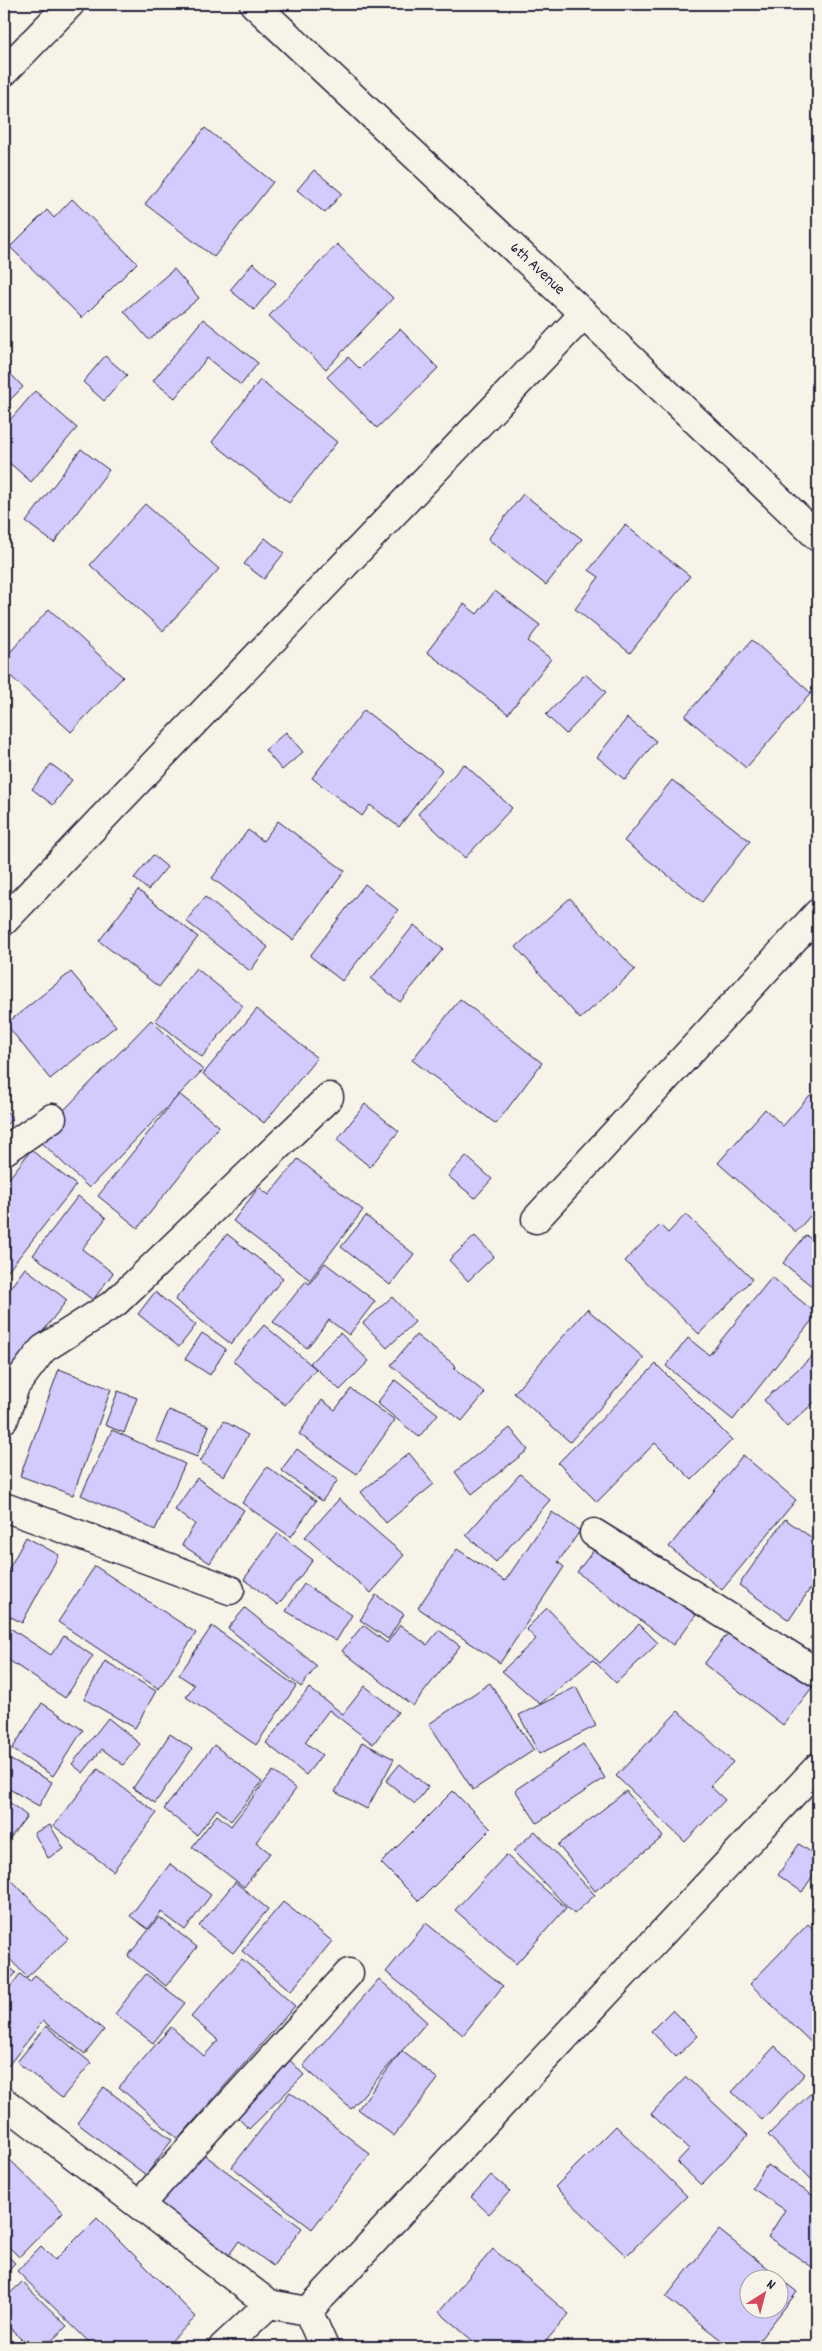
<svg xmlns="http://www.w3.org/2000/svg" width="822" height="2351" font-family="Dekko,sans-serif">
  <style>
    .building { fill: #d3cafd; stroke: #22223b; fill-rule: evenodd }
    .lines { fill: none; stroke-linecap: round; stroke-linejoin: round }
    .street-casing { stroke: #22223b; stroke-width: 31 }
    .secondary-casing { stroke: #22223b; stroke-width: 31 }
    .street { stroke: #f7f3e8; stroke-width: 28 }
    .secondary { stroke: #f7f3e8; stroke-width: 28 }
    .labels { text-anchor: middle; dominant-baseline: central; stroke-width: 4; stroke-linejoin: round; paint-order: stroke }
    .street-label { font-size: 16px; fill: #22223b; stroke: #f7f3e8 }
  </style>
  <rect width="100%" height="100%" fill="#f7f3e8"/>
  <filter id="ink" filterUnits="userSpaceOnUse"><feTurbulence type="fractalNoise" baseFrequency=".02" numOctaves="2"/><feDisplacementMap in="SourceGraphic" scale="10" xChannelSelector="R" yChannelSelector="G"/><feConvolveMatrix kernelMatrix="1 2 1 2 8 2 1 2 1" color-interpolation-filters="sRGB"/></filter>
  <g filter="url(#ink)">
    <path class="building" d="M205,128L273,182L214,257L145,204Z
      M314,170L342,193L325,213L297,190Z
      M72,199L137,263L82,318L10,247L47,210L54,218Z
      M337,244L393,298L326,369L269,316Z
      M253,263L276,283L254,310L230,290Z
      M174,269L199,298L149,340L124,311Z
      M203,319L258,363L241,385L207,358L175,398L153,381Z
      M400,329L438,368L377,428L327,377L348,357L360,369Z
      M105,356L127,375L104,401L83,382Z
      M4,367L23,387L4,406Z
      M260,380L337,442L289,503L212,442Z
      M35,391L77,428L31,482L4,458V427Z
      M81,449L109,470L54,543L26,522Z
      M523,494L582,539L546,585L488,539Z
      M145,504L219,569L163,631L90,565Z
      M625,525L690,576L630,653L575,609L599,577L589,570Z
      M265,538L284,553L264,579L244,564Z
      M495,591L540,625L528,641L551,659L508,714L427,652L464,604L477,614Z
      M49,609L123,677L71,732L4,670V659Z
      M752,640L811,693L746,768L685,716Z
      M585,674L606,692L566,734L546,715Z
      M364,710L442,770L399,827L370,805L362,816L312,778Z
      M627,718L656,741L625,780L597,757Z
      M286,732L303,752L282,770L265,750Z
      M51,764L72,780L53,805L32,789Z
      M464,764L512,808L465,858L418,814Z
      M672,780L750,841L702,902L624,841Z
      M278,821L345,871L293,940L212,878L248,830L263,841Z
      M153,855L167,867L148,890L134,878Z
      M365,884L398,910L342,981L310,956Z
      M138,890L198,937L159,987L99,941Z
      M205,897L268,947L250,971L186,921Z
      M570,898L635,970L580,1019L516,947Z
      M414,925L443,949L400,1002L371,979Z
      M196,968L243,1006L202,1057L155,1020Z
      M71,972L116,1026L50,1079L6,1024Z
      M460,999L542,1063L496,1124L412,1060Z
      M257,1009L317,1058L264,1123L203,1074Z
      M151,1020L203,1070L89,1188L37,1138Z
      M179,1094L219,1126L138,1228L98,1196Z
      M810,1095L818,1103V1207L796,1232L718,1163L765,1109L783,1126Z
      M365,1104L399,1131L370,1167L337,1140Z
      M4,1109L13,1118L4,1127Z
      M31,1150L76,1185L4,1276V1185Z
      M466,1156L492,1179L475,1198L448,1176Z
      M298,1159L363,1210L310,1280L233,1221L259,1187L269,1195Z
      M78,1196L106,1218L82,1249L113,1273L93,1300L33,1255Z
      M686,1214L752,1279L699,1334L625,1261L660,1225L668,1233Z
      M366,1216L414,1254L390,1285L341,1247Z
      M227,1234L283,1278L231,1344L175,1300Z
      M806,1235L818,1245V1291L783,1263Z
      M475,1236L494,1256L468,1281L449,1260Z
      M325,1263L375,1301L349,1335L329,1320L307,1348L273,1322L306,1281L309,1284Z
      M25,1268L67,1300L11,1373L4,1367V1296Z
      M772,1277L817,1314L733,1420L666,1366L688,1338L709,1355Z
      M155,1292L196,1325L179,1347L138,1314Z
      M392,1297L415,1322L387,1348L363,1323Z
      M587,1309L644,1358L570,1442L514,1393Z
      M264,1325L316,1369L285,1405L233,1361Z
      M202,1333L226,1349L210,1375L185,1359Z
      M340,1333L369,1361L340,1390L310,1363Z
      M416,1335L456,1366L454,1368L485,1393L462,1421L391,1365Z
      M818,1351V1399L787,1427L764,1400Z
      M656,1364L732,1440L692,1480L655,1443L597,1502L558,1463Z
      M59,1369L111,1389L73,1495L20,1476Z
      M395,1380L438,1414L419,1437L377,1403Z
      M351,1389L395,1420L357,1474L299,1434L322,1400L335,1410Z
      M118,1391L137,1398L124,1433L105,1425Z
      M169,1410L209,1426L197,1457L156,1441Z
      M224,1421L248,1435L224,1476L200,1462Z
      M510,1428L528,1450L472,1494L455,1472Z
      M112,1430L185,1464L155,1530L81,1495Z
      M297,1449L338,1480L322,1501L281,1470Z
      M409,1453L434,1484L386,1523L361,1492Z
      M743,1455L796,1500L722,1590L669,1547Z
      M267,1467L316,1501L291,1537L242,1503Z
      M520,1474L550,1500L496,1562L466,1535Z
      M197,1478L244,1510L210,1563L182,1545L195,1524L175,1510Z
      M339,1499L404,1555L371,1593L305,1537Z
      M552,1512L580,1531L558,1562L564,1567L500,1663L418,1608L457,1549L505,1581Z
      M785,1519L818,1542V1577L789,1620L739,1585Z
      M278,1533L313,1560L278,1605L244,1579Z
      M26,1537L59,1555L22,1623L4,1613V1578Z
      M600,1542L696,1615L673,1645L577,1572Z
      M95,1566L196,1633L159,1689L58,1622Z
      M304,1584L352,1615L336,1641L286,1611Z
      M376,1595L404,1614L388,1639L360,1620Z
      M245,1608L317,1666L301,1687L228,1628Z
      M547,1608L600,1663L639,1624L658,1643L616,1683L593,1660L540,1704L502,1671L536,1639L526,1629Z
      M4,1624L51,1655L64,1636L93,1656L65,1698L4,1657Z
      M735,1624L814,1685L783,1725L704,1664Z
      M363,1625L387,1643L400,1625L427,1645L439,1630L460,1646L413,1706L342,1651Z
      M212,1626L296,1686L256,1745L186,1697L194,1685L179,1675Z
      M818,1628V1645L810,1638Z
      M105,1661L156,1691L135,1728L84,1699Z
      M490,1683L534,1750L473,1790L429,1724Z
      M365,1686L398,1712L373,1744L329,1710L305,1742L322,1755L306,1775L266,1743L309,1688L343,1714Z
      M576,1687L596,1726L539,1754L519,1715Z
      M42,1703L83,1730L53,1776L12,1749Z
      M678,1711L733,1762L710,1786L725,1800L685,1842L616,1776Z
      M108,1718L140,1744L123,1765L102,1749L83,1773L72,1764Z
      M170,1734L192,1749L155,1803L133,1788Z
      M362,1742L394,1759L367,1809L335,1792Z
      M583,1744L605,1778L537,1823L515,1790Z
      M214,1745L262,1782L231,1821L217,1809L197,1835L164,1809Z
      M7,1758L52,1782L39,1806L4,1786V1765Z
      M400,1764L428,1787L415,1804L386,1781Z
      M98,1769L157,1813L113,1871L54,1826Z
      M273,1771L296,1789L256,1842L270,1853L244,1887L192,1847L217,1815L231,1826Z
      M453,1791L491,1829L419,1901L381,1863Z
      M626,1791L663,1837L595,1891L558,1845Z
      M4,1798L27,1816L4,1846Z
      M50,1825L64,1849L48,1858L34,1833Z
      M535,1831L595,1895L574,1914L513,1851Z
      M799,1844L818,1857V1868L802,1892L778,1875Z
      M506,1855L566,1908L516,1964L455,1910Z
      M170,1864L211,1895L185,1930L161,1912L148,1929L130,1916Z
      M5,1873L68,1939L27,1977L4,1953Z
      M235,1882L268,1909L233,1953L199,1926Z
      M283,1902L332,1941L291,1991L242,1951Z
      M159,1917L197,1947L166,1986L128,1956Z
      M426,1923L503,1986L463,2035L386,1972Z
      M808,1924L818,1934V2049L750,1984Z
      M242,1959L295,2006L178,2139L119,2087L171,2027L204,2056L218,2040L191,2017Z
      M4,1962L16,1973L4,1986Z
      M20,1974L30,1982L35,1975L104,2030L85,2054L43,2021L8,2066L4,2062V1995Z
      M146,1974L185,2003L153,2043L115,2014Z
      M379,1979L427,2022L351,2109L303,2066Z
      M672,2010L698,2036L676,2057L651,2031Z
      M46,2026L91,2063L62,2098L17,2062Z
      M775,2046L805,2074L762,2120L732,2092Z
      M402,2051L438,2079L394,2136L358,2109Z
      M287,2057L304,2075L249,2129L232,2112Z
      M686,2077L748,2135L701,2185L677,2162L689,2149L651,2114Z
      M818,2086V2186L768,2135Z
      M104,2087L172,2140L146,2175L77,2123Z
      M290,2092L370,2154L312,2229L232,2167Z
      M616,2126L687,2196L626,2256L555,2187Z
      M198,2150L302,2228L273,2266L239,2241L229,2255L160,2203Z
      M4,2154L63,2212L19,2257L4,2242Z
      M767,2165L818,2199V2271L768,2237L785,2210L752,2188Z
      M491,2175L510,2191L489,2214L471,2197Z
      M97,2218L196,2317L165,2347H94L17,2271L41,2246L55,2260Z
      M719,2230L797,2292L754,2347H730L666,2297ZM750,2278H780V2308H750Z
      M493,2249L569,2314L541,2347H480L439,2312Z
      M4,2252L15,2263L4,2274Z
      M22,2282L67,2326L45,2347H29L4,2322V2299Z"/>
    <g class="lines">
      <defs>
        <path id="street" d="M4,72L70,4
          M4,921L584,314
          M4,1151L52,1118
          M536,1219L818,913
          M4,1419L15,1386L43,1349L115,1303L329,1097
          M4,1507L230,1590
          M594,1533L818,1673
          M4,2102L269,2304L308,2311
          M139,2205L349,1973
          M308,2311L818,1767
          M308,2311L324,2347
          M223,2347L269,2304"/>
        <path id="secondary" d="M254,4L584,314L818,537"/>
      </defs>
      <use href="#street" class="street-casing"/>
      <use href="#secondary" class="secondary-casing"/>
      <use href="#street" class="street"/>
      <use href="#secondary" class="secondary"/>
    </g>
  </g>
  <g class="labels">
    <g class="street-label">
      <text transform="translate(537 269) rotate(43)">6th Avenue</text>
    </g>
  </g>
  <rect width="822" height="2351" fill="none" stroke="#f7f3e8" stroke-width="20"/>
  <rect x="10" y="10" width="802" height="2331" fill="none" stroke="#22223b" stroke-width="2" filter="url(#ink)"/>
  <g transform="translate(764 2294) rotate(36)"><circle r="24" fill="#f7f3e8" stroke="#a29fa3"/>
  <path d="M0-4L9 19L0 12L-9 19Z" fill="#d1495b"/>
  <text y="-8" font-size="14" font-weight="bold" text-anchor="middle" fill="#22223b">N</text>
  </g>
</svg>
